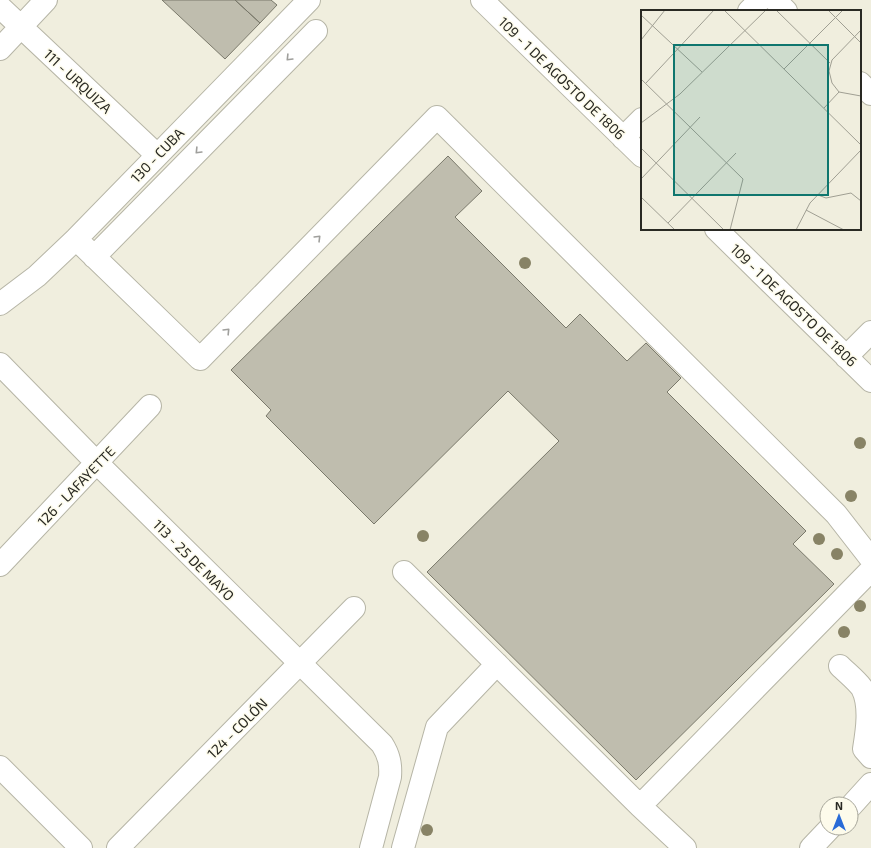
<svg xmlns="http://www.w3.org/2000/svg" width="871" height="848" font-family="'Exo 2',sans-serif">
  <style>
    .building { fill: #bfbdae; stroke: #7a796b }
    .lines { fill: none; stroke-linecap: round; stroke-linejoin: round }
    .minor-casing { stroke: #b6b5a6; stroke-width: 24 }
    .minor { stroke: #fff; stroke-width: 22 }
    .tree { fill: #888366 }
    .oneway { stroke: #9f9f9c }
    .labels { text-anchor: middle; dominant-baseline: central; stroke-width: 3; stroke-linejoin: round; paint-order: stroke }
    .street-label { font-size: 14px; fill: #292923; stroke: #fdfbeb }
    .inset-road { fill: none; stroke: #a09f93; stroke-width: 1 }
    .view { fill: #0f766e; fill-opacity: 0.15; stroke: #0f766e; stroke-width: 2 }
    .inset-edge { fill: none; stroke: #292923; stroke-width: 2 }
  </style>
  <rect width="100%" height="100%" fill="#f0eede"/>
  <path class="building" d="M162,0H235L260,23L225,59Z
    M235,0H271L277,5L260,23Z
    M448,156L482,191L455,217L566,328L580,314L627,361L646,343L681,378L667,392L806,531L793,544L834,584L636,780L427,572L559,441L508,391L374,524L266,416L271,410L231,370Z"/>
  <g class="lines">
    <defs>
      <path id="minor" d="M482,0L642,156
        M775,0L786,11
        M0,7L157,155
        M749,11L760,0
        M0,49L46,0
        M860,83L871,94
        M623,138L642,119
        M716,229L871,381
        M76,239L200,359L437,117L836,514L871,559
        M94,257L316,31
        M0,304L37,276L76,239L309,0
        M846,357L871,332
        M0,364L98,464L382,744C389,755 391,764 390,777L371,848
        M0,565L150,406
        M404,572L640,806L685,848
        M840,666C847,673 856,680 862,688C871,705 867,731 864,749L871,757
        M0,767L81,848
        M640,806L871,570
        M851,806L871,784
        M118,848L354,608
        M403,848L437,727L497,664
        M811,848L830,828"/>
    </defs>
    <use href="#minor" class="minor-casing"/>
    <use href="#minor" class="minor"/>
  </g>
  <g class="tree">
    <circle cx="525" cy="263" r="6"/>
    <circle cx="860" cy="443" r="6"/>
    <circle cx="851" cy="496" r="6"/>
    <circle cx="423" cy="536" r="6"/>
    <circle cx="819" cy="539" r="6"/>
    <circle cx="837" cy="554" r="6"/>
    <circle cx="860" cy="606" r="6"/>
    <circle cx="844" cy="632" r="6"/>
    <circle cx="427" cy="830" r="6"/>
  </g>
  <defs><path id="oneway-chevron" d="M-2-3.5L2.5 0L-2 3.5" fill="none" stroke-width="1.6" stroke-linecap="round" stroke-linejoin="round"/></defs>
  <g class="oneway">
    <use href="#oneway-chevron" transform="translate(289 58) rotate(134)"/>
    <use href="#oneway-chevron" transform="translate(198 151) rotate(134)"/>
    <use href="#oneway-chevron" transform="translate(318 238) rotate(-45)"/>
    <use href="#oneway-chevron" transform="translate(227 331) rotate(-46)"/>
  </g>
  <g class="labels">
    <g class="street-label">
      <text transform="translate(562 78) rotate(44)">109 - 1 DE AGOSTO DE 1806</text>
      <text transform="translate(78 81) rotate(43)">111 - URQUIZA</text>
      <text transform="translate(157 155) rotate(-46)">130 - CUBA</text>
      <text transform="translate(794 305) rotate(44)">109 - 1 DE AGOSTO DE 1806</text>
      <text transform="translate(76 486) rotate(-46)">126 - LAFAYETTE</text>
      <text transform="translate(194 560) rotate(45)">113 - 25 DE MAYO</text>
      <text transform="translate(237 728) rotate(-45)">124 - COLÓN</text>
    </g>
  </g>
  <g transform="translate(641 10)">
    <rect width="220" height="220" fill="#f0eede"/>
    <path class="inset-road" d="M83,0L220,135M135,0L189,53M187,0L220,33M0,5L61,62M220,20L191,50L188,61L191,73L198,82L220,86M0,30L24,0M143,59L202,0M0,69L102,169L89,220M5,73L73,0M183,98L198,82M0,113L39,84L125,0M0,138L83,220M0,169L59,107M177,185L185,188L210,183L220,191M0,187L34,220M165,200L203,220M27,213L95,143M155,220L169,193L220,140"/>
    <path class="view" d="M33,35H187V185H33Z"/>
    <rect width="220" height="220" class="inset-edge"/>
  </g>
  <g transform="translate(839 816)"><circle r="19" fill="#fdfbeb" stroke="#a8a79b"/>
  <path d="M0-3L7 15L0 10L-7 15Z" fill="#296bd7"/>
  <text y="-6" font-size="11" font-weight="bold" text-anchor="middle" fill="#292923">N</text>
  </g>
</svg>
